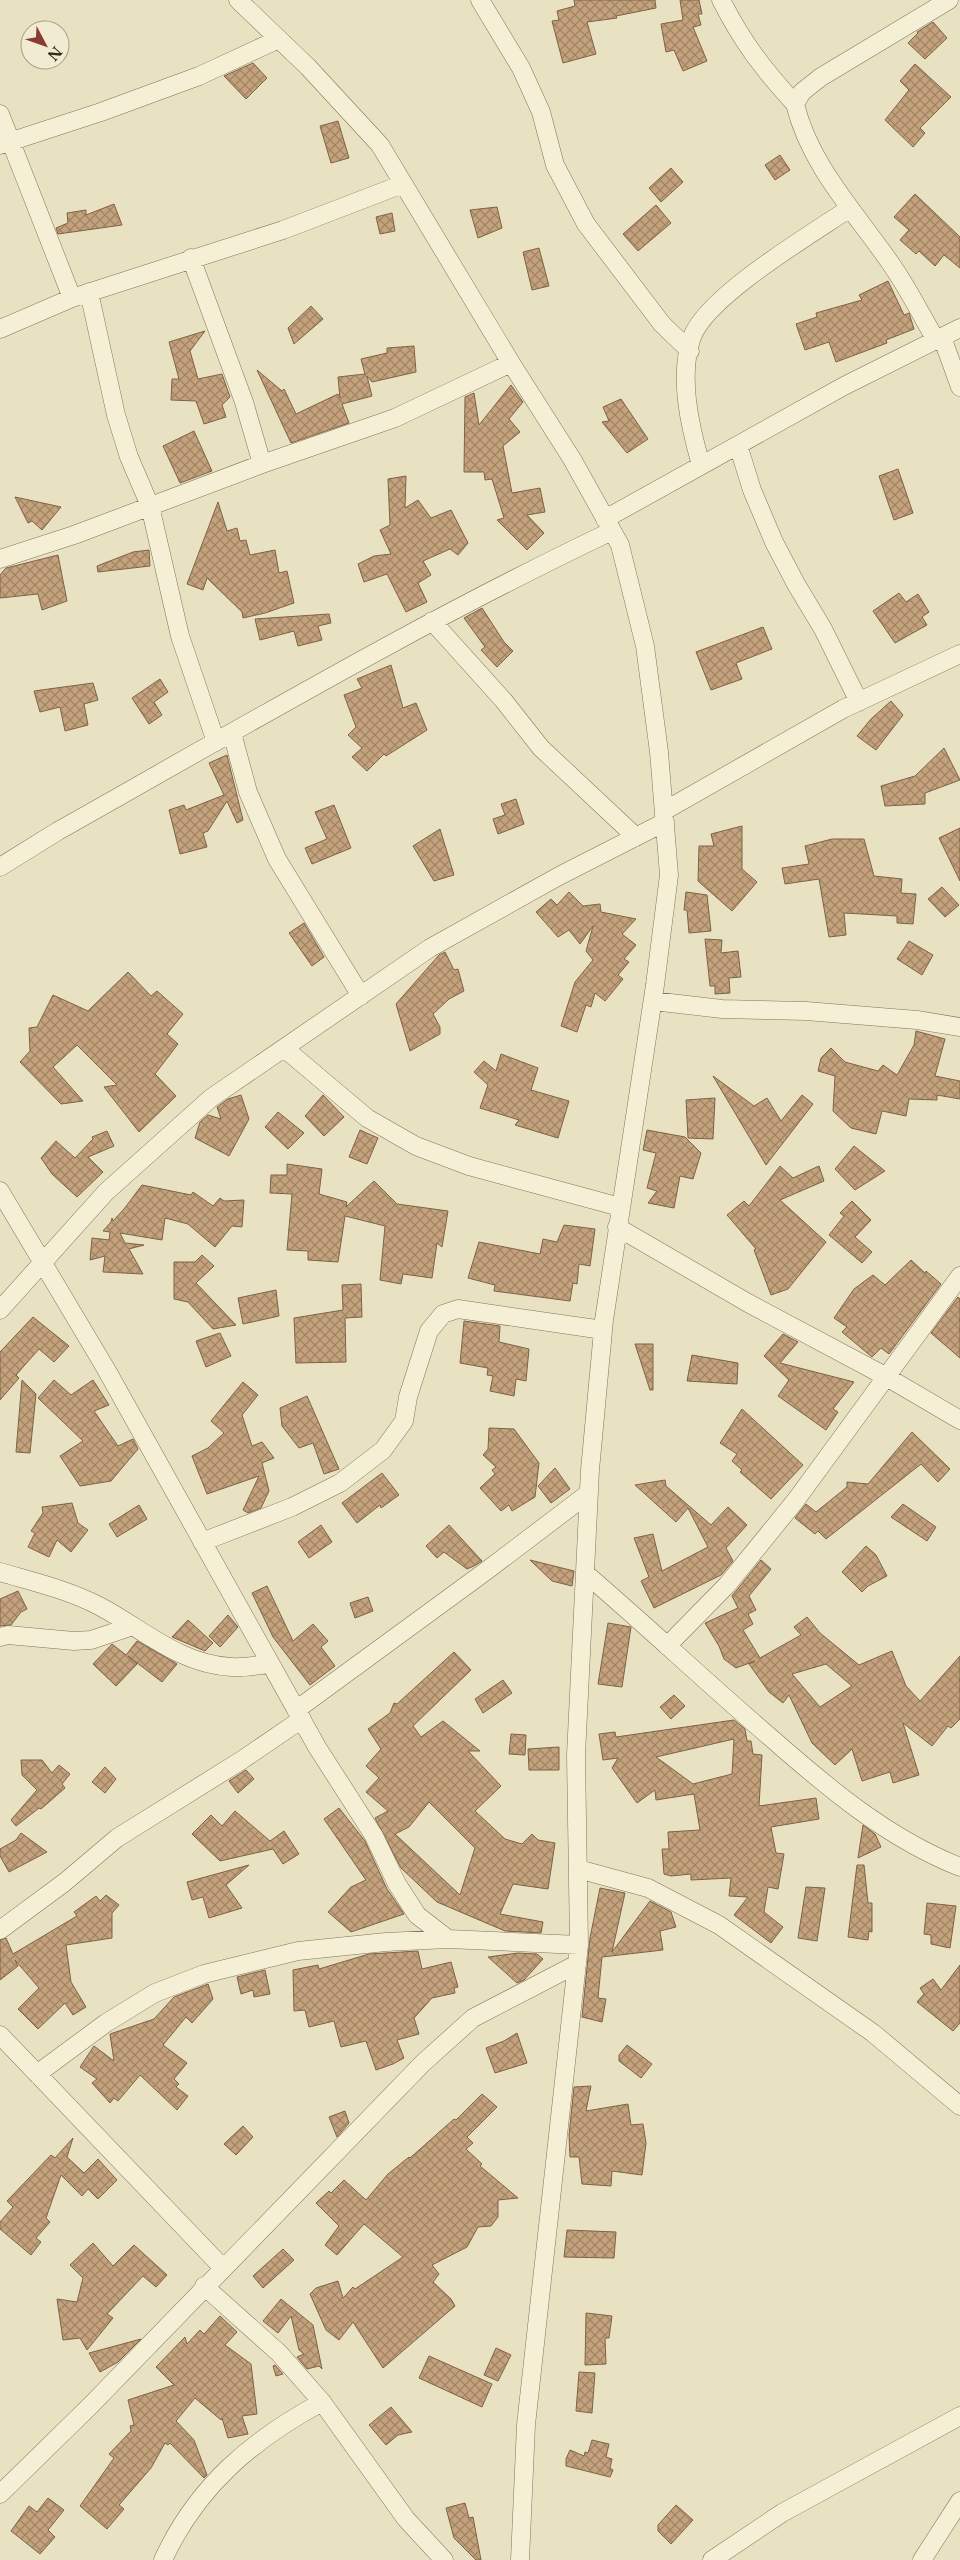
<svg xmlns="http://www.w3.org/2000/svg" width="960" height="2560" font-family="'Libre Baskerville',serif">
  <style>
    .building { fill: url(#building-cross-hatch); stroke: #7e6244; fill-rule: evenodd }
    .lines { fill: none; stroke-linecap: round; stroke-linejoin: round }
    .street-casing { stroke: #81745b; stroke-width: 19 }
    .street { stroke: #f5efd5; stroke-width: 18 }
  </style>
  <defs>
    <pattern id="building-cross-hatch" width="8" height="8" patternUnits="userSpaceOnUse" patternTransform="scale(1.25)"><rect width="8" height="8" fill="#c4a27c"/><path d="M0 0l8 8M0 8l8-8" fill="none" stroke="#a08465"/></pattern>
  </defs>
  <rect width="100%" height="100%" fill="#e9e2c2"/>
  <path class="building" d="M574,0H655L656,8L616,16L617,18L587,22L596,54L563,63L552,21L559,20L557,11L575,6Z
    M680,0H699L702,14H698L701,25L693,27L707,61L683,71L674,50L666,52L661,24L683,20Z
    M933,22L947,38L925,59L908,43L918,33L917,32Z
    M253,63L267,78L246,99L224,76Z
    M915,64L951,97L920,128L925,133L913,147L885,120L909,90L900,81Z
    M338,121L349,158L331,163L320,126Z
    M780,155L790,170L775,180L765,165Z
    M671,168L683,182L661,202L649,188Z
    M915,194L960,237V268L944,255L935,266L919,251L916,254L900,240L909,230L894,217Z
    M114,204L122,225L58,234L56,228L68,223L67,213L86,210V215Z
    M656,205L671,223L638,251L623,234Z
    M497,207L502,228L478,238L470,210Z
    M392,213L395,231L380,234L376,217Z
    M539,248L549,286L532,290L523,252Z
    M888,281L904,315L909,313L914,329L886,340L887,343L836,362L829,342L805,350L796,324L817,317L816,313L862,300L859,295Z
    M311,306L323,319L294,344L288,328Z
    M205,331L190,351L198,379L222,374L230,397L222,405L226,417L204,424L196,401L171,400L172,379H179L169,342Z
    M414,346L416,372L372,382L367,376L372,396L342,404L349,423L291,443L257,370L282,391L284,389L296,414L338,394L340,398L338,377L365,374L361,359L387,353V348Z
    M511,385L523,402L509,419L520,432L503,446L512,493L540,488L545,512L527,515L544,533L527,550L497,520L504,518L492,479L485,480L484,472H464L465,397L474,393L479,425Z
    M621,399L648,439L627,453L602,422L609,421L603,407Z
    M194,431L212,471L180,483L163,446Z
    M898,469L913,513L894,520L879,476Z
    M406,476L405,508L418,500L431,518L451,510L468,543L458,555L450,549L423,561L431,575L418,583L427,602L406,612L387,574L364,582L358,564L374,556L391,554L380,530L390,525L388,479Z
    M15,497L61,507L42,530L32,521L28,523Z
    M218,502L227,531L237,528L240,541L246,540L250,555L275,550L279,573L287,571L294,603L265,613L243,618L242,612L207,578L203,590L187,584Z
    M149,550L150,566L98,572L97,566L133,552Z
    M58,555L67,601L42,610L38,594L0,598V575L6,568Z
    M899,593L906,602L918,594L929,612L922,617L927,625L895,643L873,611Z
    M482,608L504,642L513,651L497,667L481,650L485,647L464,618Z
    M329,614L331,623L318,626L322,640L298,646L294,631L260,640L255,619Z
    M763,627L772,649L736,663L742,679L711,690L696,652Z
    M391,665L403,708L416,703L427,730L386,756L384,754L367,771L352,757L362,748L348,735L356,727L344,695L362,688L357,679Z
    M160,679L168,692L154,702L162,715L149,724L132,698Z
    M93,683L98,700L84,704L88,725L65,731L60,707L40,712L34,691Z
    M891,701L903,715L876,750L857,736L871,719Z
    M944,748L960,780L925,793V804L885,806L881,786L915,776Z
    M227,755L243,820L237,823L227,801L208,831L203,833L207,847L180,854L169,810L184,805L186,810L224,795L209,763Z
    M516,799L524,824L498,834L493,819L505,815L501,804Z
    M334,805L351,848L312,864L305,848L327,839L315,812Z
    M742,826V869L757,882L732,911L698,881L699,846H714L711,834Z
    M960,828V881L939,838Z
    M440,829L454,875L434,881L413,846Z
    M832,839H864L874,876L902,879L901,893L916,894L913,924L897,923V916L844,913L846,935L829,937L819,879L785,884L782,868L809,864L805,846Z
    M942,887L959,905L945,917L928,899Z
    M569,892L583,906L600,904L601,912L636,919L622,934L636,945L624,959L629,962L618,975L623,979L605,1001L595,993L591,1007L586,1005L577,1032L561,1026L575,982L593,960L586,951L593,926L580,944L569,930L558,937L536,912L551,899L557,905Z
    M686,892L707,895L711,931L689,933L687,910H684Z
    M304,923L324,957L312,966L289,933Z
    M705,939L722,940L721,953L738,951L741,977L729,978L730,993L715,994V986H710Z
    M909,941L933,955L922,975L897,959Z
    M445,952L454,970L458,969L464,991L449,999L433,1014L440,1027V1034L410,1051L396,1004L439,955Z
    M128,972L151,996L157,991L183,1014L167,1034L178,1044L155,1074L176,1096L139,1132L104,1087L117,1085L77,1045L53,1067L83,1101L61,1104L20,1062L30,1051L29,1028L37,1027L53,995L88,1011Z
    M916,1031L945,1039L935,1076L960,1081V1099L937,1095V1100L909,1099L906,1116L882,1111L876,1134L851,1128L833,1111L835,1076L818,1071L821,1058L831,1048L845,1062L878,1071L883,1065L897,1075L914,1045Z
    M501,1054L538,1068L531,1090L569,1101L558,1138L515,1125L519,1120L480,1108L488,1085L474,1072L484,1061L496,1071Z
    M713,1076L754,1106L767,1098L781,1121L802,1095L813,1104L766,1165Z
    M241,1095L249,1119L229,1156L195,1138L200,1122L208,1115L221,1119L217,1107L228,1099Z
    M323,1095L344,1117L324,1136L305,1116Z
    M715,1098L713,1139L688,1138L686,1100Z
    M278,1112L304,1133L288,1149L265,1127Z
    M360,1130L378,1138L367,1164L349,1157Z
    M647,1130L685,1137L701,1153L693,1179L680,1176L674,1208L648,1203L657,1191L647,1188L656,1153L643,1150Z
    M107,1131L114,1146L88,1157L103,1172L77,1197L52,1174L41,1158L56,1141L75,1158L93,1139L92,1137Z
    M854,1146L885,1171L855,1190L835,1169Z
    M287,1164L322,1169L319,1194L347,1202L346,1207L374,1181L397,1204L448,1211L442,1247L437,1243L432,1278L403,1274L401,1284L380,1280L385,1226L345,1216L338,1262L308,1260V1251L287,1250L292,1194L270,1193L271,1175H287Z
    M780,1166L793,1178L819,1166L824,1181L780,1200L826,1242L788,1289L771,1295L754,1250L756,1249L727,1215L744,1201L749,1206Z
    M142,1185L191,1195L193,1192L213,1206L220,1198L224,1201L244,1200L242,1227L232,1226L215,1247L188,1224L165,1218L162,1240L120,1233L125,1243L144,1245L129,1249L143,1274L103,1272L105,1256L90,1260L92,1238L109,1240L110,1232L103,1231L111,1222L112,1218L113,1221L124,1209Z
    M852,1201L871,1220L855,1237L872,1252L862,1263L829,1235L844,1216L840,1213Z
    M564,1225L595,1229L590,1266L579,1264L577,1284L573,1283L570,1301L494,1291L495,1285L468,1278L479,1242L540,1254L543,1239L557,1242Z
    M202,1255L214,1266L196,1283L236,1325L213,1329L188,1302L174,1299V1262H195Z
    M911,1260L925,1273L926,1271L941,1284L889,1354L881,1348L872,1357L842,1332L847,1327L834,1318L854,1289L873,1275L885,1285Z
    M361,1284L362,1317L345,1318L346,1362L296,1363L294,1318L343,1310L342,1285Z
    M276,1290L279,1316L243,1324L238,1298Z
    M958,1297L960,1299V1358L931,1333Z
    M33,1317L69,1346L54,1362L39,1349L16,1375L19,1378L0,1400V1352Z
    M464,1321L500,1326L499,1342L529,1349L526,1381L516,1379L514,1396L490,1391L493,1376L487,1375L488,1368L460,1363Z
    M220,1333L231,1356L206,1367L196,1341Z
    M783,1334L798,1342L780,1363L854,1382L833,1409L838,1412L826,1430L778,1396L789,1380L764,1356Z
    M635,1344H653V1390H650Z
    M692,1355L738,1363L737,1384L687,1381Z
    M22,1380L36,1394L30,1453L16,1452Z
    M54,1380L71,1395L93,1380L109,1405L94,1411L118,1446L133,1439L138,1449L111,1481L80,1486L60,1456L83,1441L38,1398Z
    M243,1382L258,1395L242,1415L252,1446L262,1442L274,1458L262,1463L269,1491L261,1508L248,1513L243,1510L259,1476L207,1494L192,1456L208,1448L224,1433L211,1421Z
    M307,1396L339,1469L324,1474L313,1443L299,1448L282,1426L280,1408Z
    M742,1409L803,1465L771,1499L740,1472L742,1470L732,1461L737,1454L720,1443Z
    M489,1428L514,1429L539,1463L535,1497L512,1511L509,1505L501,1511L480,1488L495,1474L492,1470L496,1467L483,1455L488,1449Z
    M912,1432L950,1469L938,1482L921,1464L826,1539L818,1531L815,1534L795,1518L806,1504L816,1512L847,1487V1482L868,1484Z
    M555,1468L570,1489L551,1503L538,1486Z
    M382,1473L399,1495L381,1508L380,1505L357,1523L342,1503Z
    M665,1480L666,1486L711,1525L728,1507L747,1525L726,1548L733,1561L721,1575L654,1608L641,1581L649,1577L634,1538L653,1534L662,1571L708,1547L688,1508L676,1522L635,1485Z
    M72,1503L78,1523L88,1530L71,1552L57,1540L49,1557L28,1547L35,1533L31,1531L43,1513L42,1507Z
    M903,1504L936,1527L927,1541L891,1517Z
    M139,1505L147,1519L117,1537L109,1524Z
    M321,1525L332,1542L309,1558L298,1542Z
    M449,1525L482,1561L474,1566L467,1569L444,1552L437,1558L426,1546Z
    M866,1546L876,1555L887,1576L868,1586L862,1592L842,1572Z
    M530,1560L574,1571L572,1586L552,1581Z
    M761,1560L771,1569L749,1596L756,1610L748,1614L753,1624L743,1630L760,1658L801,1635L794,1627L807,1617L820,1633L859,1665L892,1651L906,1686L920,1701L960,1656V1719L951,1728L948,1726L932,1746L903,1723L919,1775L893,1783L890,1772L862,1781L852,1749L835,1765L812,1743L789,1695L783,1703L769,1692L749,1664L755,1661L736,1668L724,1659L719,1646L705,1623L738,1608L732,1596ZM826,1664L852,1686L820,1707L792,1674Z
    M267,1586L293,1641L313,1624L328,1641L321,1647L335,1666L310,1685L273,1637L252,1593Z
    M18,1591L27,1609L21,1612L11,1625L0,1626V1599Z
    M368,1597L373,1611L355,1618L350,1603Z
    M228,1615L238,1627L220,1647L209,1636Z
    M188,1620L213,1643L205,1651L172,1637Z
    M608,1623L631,1627L622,1687L598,1684Z
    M137,1641L177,1664L162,1682L128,1656L137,1664L116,1686L93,1664L112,1644L126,1655Z
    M454,1652L471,1670L413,1726L421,1737L443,1721L480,1751H468L501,1786L475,1811L505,1839L522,1844L532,1834L538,1840L555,1843L548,1889L513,1884L500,1914L543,1922L541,1933L505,1931L437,1902L401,1868L375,1818L388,1811L366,1792L379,1778L366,1766L381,1749L368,1729L390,1713L394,1703L397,1704ZM429,1802L475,1848L460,1895L395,1834L409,1827Z
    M503,1680L512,1693L483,1713L475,1699Z
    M674,1695L685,1706L671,1719L660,1707Z
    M734,1720L745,1729L747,1741H751L753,1754L762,1755L759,1806L816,1798L819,1819L771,1827L776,1853L784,1854L778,1889L768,1887L764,1912L783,1927L771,1943L734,1915L748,1897L729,1896L731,1878L691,1880V1874L671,1876L664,1874L662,1849H669L668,1832L700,1830L694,1794L656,1800L655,1790L637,1803L612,1768L618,1758L603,1760L599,1734L615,1732L616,1737ZM734,1739L732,1774L693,1784L656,1757Z
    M511,1734L526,1735L525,1755L509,1754Z
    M559,1747V1770H529L528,1749Z
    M21,1760H42L52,1773L59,1765L70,1774L62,1784L65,1788L41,1809L39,1808L16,1826L11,1820L37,1790L22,1775Z
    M105,1767L116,1779L105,1793L92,1782Z
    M246,1770L254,1779L238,1793L229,1781Z
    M339,1808L365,1841L387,1889L404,1914L351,1932L328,1912L351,1887L366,1880L324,1819Z
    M235,1811L270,1841L284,1831L299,1854L283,1864L273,1849L220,1861L192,1834L211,1815L222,1826Z
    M863,1825L875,1834L881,1847L858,1858Z
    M21,1833L47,1852L9,1872L0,1856V1849L16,1840Z
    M249,1865L226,1885L242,1908L209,1918L203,1897L192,1900L187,1882Z
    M857,1865H864L868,1903H872V1932L869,1931L868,1940L848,1937Z
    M806,1887L825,1888L817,1941L798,1938Z
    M600,1888L625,1893L612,1952L650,1901L671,1912L676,1927L660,1931L663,1950L602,1957L598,1998L606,1999L602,2022L582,2017L590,1938Z
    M106,1895L119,1905L112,1913V1938L66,1945L71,1982L86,2007L73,2015L65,2003L38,2029L18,2009L39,1988L15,1960L18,1966L0,1980V1940L6,1938L13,1954L77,1916L74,1912L96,1896L100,1901Z
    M927,1903L956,1906L950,1948L931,1944V1935L924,1934Z
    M418,1951L422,1969L451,1962L458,1987L454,1988L455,1993L432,1998L414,2018L419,2034L397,2040L404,2058L393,2064L376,2070L366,2041L341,2047L334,2021L309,2027L305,2010L294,2011L293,1970L318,1965L319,1969L369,1954Z
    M518,1953L537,1954L543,1959L524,1980L517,1983L488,1957Z
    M960,1965V2023L953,2031L917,2002L924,1994L920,1988L933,1979L941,1990Z
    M265,1970L270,1994L254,1997L253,1990L241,1994L237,1977Z
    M208,1984L213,1999L192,2023L186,2017L163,2045L187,2063L174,2079L179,2084L176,2087L188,2096L177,2110L140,2075L118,2101L114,2098L110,2103L92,2083L97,2079L80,2067L94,2046L114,2061L110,2034L154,2019L174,1997Z
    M517,2033L527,2063L495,2073L486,2048L504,2041Z
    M627,2045L652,2064L641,2078L619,2061V2055Z
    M591,2086L586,2111L628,2104L631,2125L643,2124L646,2143L642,2175L612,2171L611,2186L582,2184L579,2157H570L569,2135L574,2087Z
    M482,2094L497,2107L467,2137L473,2143L466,2149L482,2164L480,2166L518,2198L498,2200V2217L491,2226L478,2227L467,2247L432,2265L439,2274L433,2282L451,2299L455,2306L383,2368L353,2322L339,2340L326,2330L310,2294L316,2288L338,2281L343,2298L353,2287L355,2289L403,2257L364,2224L337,2255L325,2245L339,2226L316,2203L329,2191L331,2193L344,2180L366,2200L388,2174L409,2157L410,2158L454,2119L456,2120Z
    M345,2111L349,2123L337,2137L329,2117Z
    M243,2126L253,2137L236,2155L224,2144Z
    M73,2138L67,2157L84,2173L98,2159L117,2180L98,2199L88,2189L82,2196L61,2175L46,2218L50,2222L36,2238L41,2242L31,2255L0,2229V2222L13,2207L7,2201L51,2155L55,2158Z
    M567,2230L616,2232L614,2258L564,2257Z
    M93,2243L113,2266L134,2245L167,2275L156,2287L143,2276L107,2314L113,2318L87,2350L80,2338L63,2340L57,2299L77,2302L83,2278L70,2265Z
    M283,2249L294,2260L263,2288L253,2276Z
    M281,2299L313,2325L322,2369L319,2366L307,2369L297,2357L304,2354L299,2350L291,2316L278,2333L263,2321Z
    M586,2313L612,2316L609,2338H605L606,2364L585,2365Z
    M220,2316L237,2332L225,2345L251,2364L257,2414L242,2416L248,2434L228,2438L222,2418L221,2420L195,2398L176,2421L194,2440L207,2475L204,2478L170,2443L168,2445L165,2443L151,2468L119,2505L124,2509L107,2529L80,2506L114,2458L109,2454L131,2431L130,2426L134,2425L128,2400L174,2385L156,2367L185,2337L187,2344L200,2330L204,2334Z
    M141,2339L118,2362L100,2372L89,2353Z
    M496,2348L511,2355L498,2381L484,2375Z
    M429,2356L492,2384L482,2407L419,2378Z
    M275,2365L283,2374L276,2376L273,2366Z
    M579,2372L595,2373L592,2413L576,2411Z
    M391,2407L412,2432L398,2435L386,2445L369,2425Z
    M592,2440L609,2444L606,2457L612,2459L610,2468L613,2470L610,2477L566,2466V2459L570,2450L584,2456L585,2452L588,2453Z
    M48,2498L64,2510L48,2530L55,2537L40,2554L11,2531L29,2506L37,2512Z
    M465,2503L469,2518L473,2517L481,2560H476L454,2538L446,2508Z
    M676,2505L693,2520L671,2544L658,2531V2525Z"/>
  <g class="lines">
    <defs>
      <path id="street" d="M238,0L308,67L380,145L511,363L572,459L620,545L645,646L659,752L669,875L655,985L604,1320L590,1470L576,1755L579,1945L526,2425L520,2560
        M480,0L521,68L541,112L555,165L586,224L662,324L690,351
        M721,0C743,43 763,69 795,104
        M0,114L72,298
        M0,145L101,112L199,76L279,39
        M191,258L244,402L262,464
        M89,292L116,415L129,457L150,506L180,636L216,742
        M0,329L72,298L283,230L403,184
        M942,337L960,387
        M936,340C921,315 908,288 891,264C856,213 810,166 795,104L802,92L821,77L949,0
        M738,445L752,490L774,542L796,584L823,629L859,702
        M701,465C690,427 678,376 692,337C707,296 810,235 850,208
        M605,519L844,386L960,328
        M0,559L74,535L262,464L395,418L511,363
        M432,621L504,701L541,748L636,837
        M232,733L248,792L277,859L361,996
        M664,811L843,709L960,654
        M0,867L58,831C241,728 422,621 612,531
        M653,1001L722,1009L806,1011L917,1020L960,1027
        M284,1048L367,1118L416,1146L469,1166L620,1207
        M0,1191L106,1369L317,1747L374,1836L397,1884L417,1915L448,1939
        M617,1227L748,1303L885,1376L960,1420
        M0,1310L106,1192L211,1098L430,948L559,876L665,822
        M202,1542L292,1507L340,1483L383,1450L404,1421L408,1397L429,1331L443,1314L458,1309L603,1330
        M0,1572C34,1582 69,1590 101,1607C144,1630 181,1665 232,1667C244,1668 257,1665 270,1664
        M585,1573C648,1627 707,1683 770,1737C828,1788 887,1838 960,1867
        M0,1637L8,1635L74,1641L91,1640L133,1626
        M667,1646L727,1585L796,1500L960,1276
        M296,1710L486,1571L589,1493
        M578,1869L648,1888L719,1925L873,2033L960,2106
        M0,1930L65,1882L117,1838L242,1760L302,1719
        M0,2035L223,2268
        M37,2074L106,2023L155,1993L204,1974L298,1951L386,1942L448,1939L579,1945
        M204,2286L279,2353L322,2402L406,2519L444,2560
        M0,2494L91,2405L423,2063L473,2018L577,1964
        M163,2560C197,2486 252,2440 322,2402
        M712,2560L782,2513L960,2416
        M922,2560L960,2501"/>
    </defs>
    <use href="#street" class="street-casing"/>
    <use href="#street" class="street"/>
  </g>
  <g transform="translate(45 45) rotate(131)"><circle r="24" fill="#f1ecd1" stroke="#a59e89"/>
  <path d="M0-4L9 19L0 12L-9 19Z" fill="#8a3b31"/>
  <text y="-8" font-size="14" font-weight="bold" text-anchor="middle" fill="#322a1e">N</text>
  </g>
</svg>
